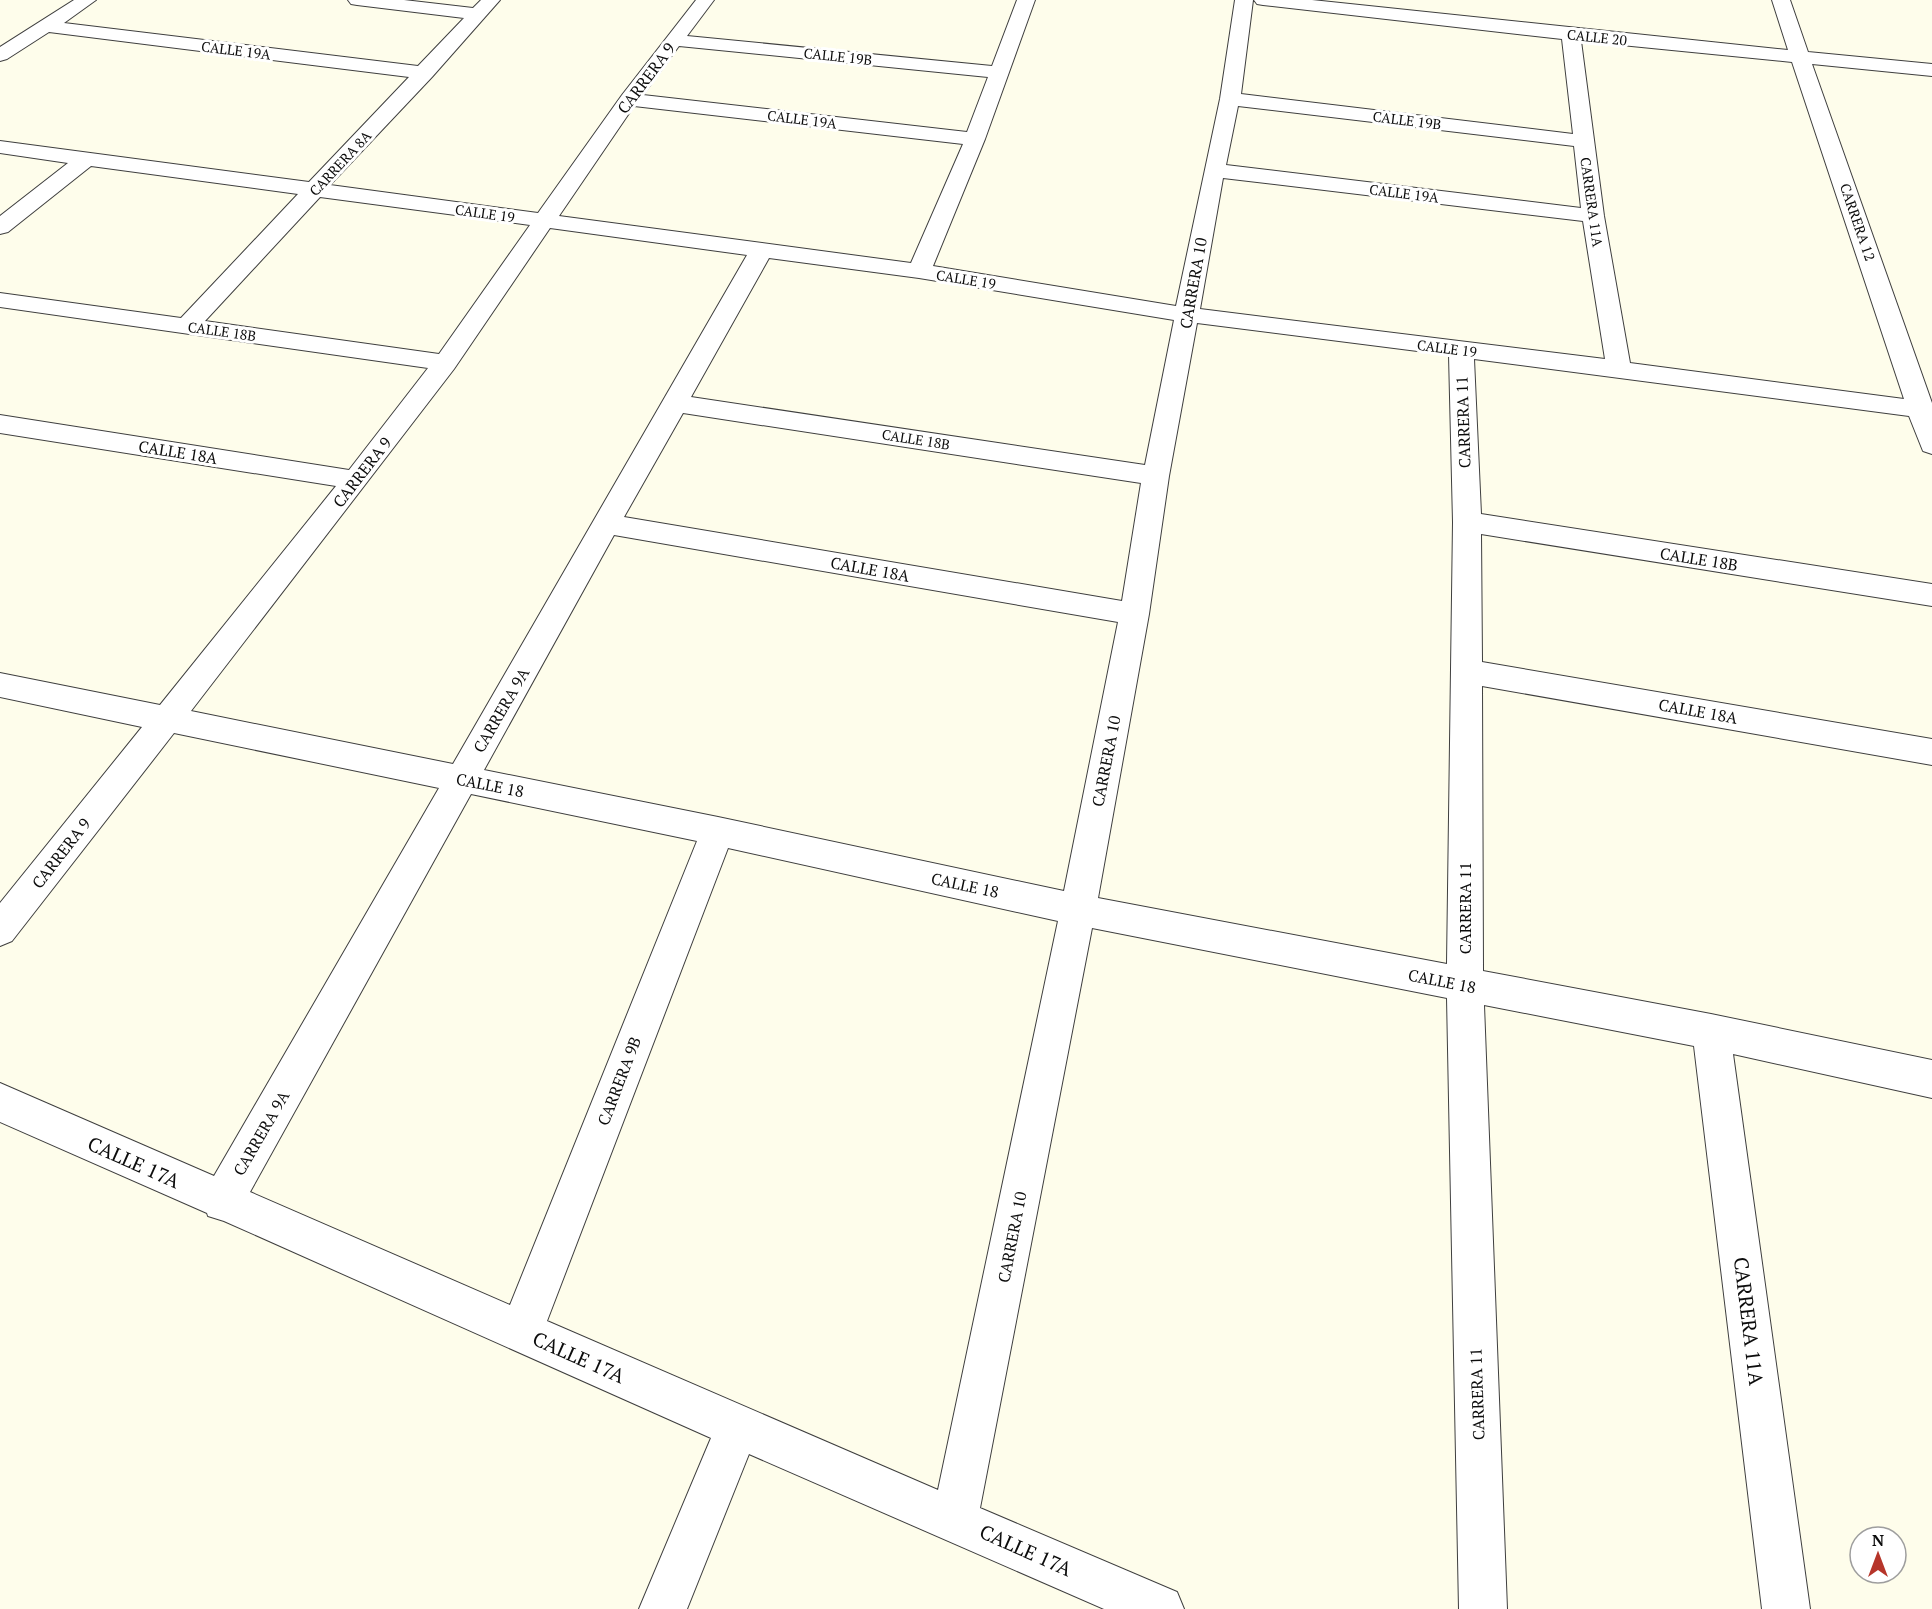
<svg xmlns="http://www.w3.org/2000/svg" width="1932" height="1609" font-family="'PT Serif',serif">
  <style>
    .lines { fill: none; stroke-linecap: round; stroke-linejoin: round }
    .street-casing { stroke: #3f3f3f; stroke-width: 2 }
    .street { fill: #fff; fill-rule: evenodd }
    .labels { text-anchor: middle; dominant-baseline: central; stroke-width: 6; stroke-linejoin: round; paint-order: stroke }
    .far-street-label { font-size: 14px; fill: #0c0c0c; stroke: #fff }
    .street-label { font-size: 16px; fill: #0c0c0c; stroke: #fff }
    .near-street-label { font-size: 20px; fill: #0c0c0c; stroke: #fff }
  </style>
  <rect width="100%" height="100%" fill="#fefdeb"/>
  <g class="lines">
    <defs>
      <path id="street" d="M74,0H96L64,23L418,66L464,18L357,5L351,4L348,0H404L473,8L481,0H500L432,77L330,185L538,213L622,95L696,0H714L687,36L992,66L1017,0H1035L985,139L933,266L1176,306L1220,99L1235,0H1253L1241,94L1573,134L1562,39L1263,5L1257,4L1254,0H1312L1788,50L1772,0H1790L1808,52L1932,64V76L1812,64L1932,403V454L1923,451L1909,416L1474,359L1481,514L1932,584V606L1481,534L1482,662L1932,739V765L1482,686L1483,971L1711,1014L1932,1060V1098L1733,1054L1810,1609H1762L1694,1046L1484,1005L1507,1609H1459L1447,998L1092,928L980,1508L1177,1592L1184,1609H1104L749,1454L687,1609H639L711,1438L224,1221L208,1216L207,1213L0,1122V1083L214,1176L439,788L174,733L12,941L0,946V903L142,727L0,697V673L160,705L336,486L0,433V415L349,470L428,368L0,307V293L181,318L298,194L91,166L8,232L0,234V216L68,163L0,153V141L309,182L409,77L49,32L7,59L0,61V47ZM1581,41L1792,62L1904,399L1630,363L1604,216ZM679,46L988,77L967,132L643,95ZM634,106L963,144L911,263L559,216ZM1238,106L1574,146L1581,208L1226,165ZM1223,178L1583,221L1605,359L1200,309ZM320,197L530,225L439,354L205,321ZM550,228L747,255L453,764L191,711L454,369ZM769,258L919,278L1174,320L1145,465L691,397ZM1197,323L1449,355L1453,522L1447,964L1098,898L1149,614L1169,476ZM683,413L1141,483L1122,601L624,517ZM614,535L1118,622L1064,891L718,817L484,770ZM471,794L697,841L510,1305L250,1192ZM728,848L1058,921L938,1490L547,1321Z"/>
    </defs>
    <use href="#street" class="street-casing"/>
    <use href="#street" class="street"/>
  </g>
  <g class="labels">
    <g class="far-street-label">
      <text transform="translate(1597 37) rotate(6)">CALLE 20</text>
      <text transform="translate(236 50) rotate(7)">CALLE 19A</text>
      <text transform="translate(838 56) rotate(6)">CALLE 19B</text>
      <text transform="translate(802 119) rotate(7)">CALLE 19A</text>
      <text transform="translate(1407 120) rotate(7)">CALLE 19B</text>
      <text transform="translate(340 163) rotate(-47)">CARRERA 8A</text>
      <text transform="translate(1404 193) rotate(7)">CALLE 19A</text>
      <text transform="translate(1592 202) rotate(82)">CARRERA 11A</text>
      <text transform="translate(485 213) rotate(8)">CALLE 19</text>
      <text transform="translate(1858 222) rotate(71)">CARRERA 12</text>
      <text transform="translate(966 279) rotate(9)">CALLE 19</text>
      <text transform="translate(222 331) rotate(8)">CALLE 18B</text>
      <text transform="translate(1447 348) rotate(7)">CALLE 19</text>
      <text transform="translate(916 439) rotate(9)">CALLE 18B</text>
    </g>
    <g class="street-label">
      <text transform="translate(646 78) rotate(-53)">CARRERA 9</text>
      <text transform="translate(1193 283) rotate(-80)">CARRERA 10</text>
      <text transform="translate(1463 422) rotate(-92)">CARRERA 11</text>
      <text transform="translate(178 452) rotate(9)">CALLE 18A</text>
      <text transform="translate(362 472) rotate(-52)">CARRERA 9</text>
      <text transform="translate(1699 559) rotate(9)">CALLE 18B</text>
      <text transform="translate(870 569) rotate(10)">CALLE 18A</text>
      <text transform="translate(501 710) rotate(-60)">CARRERA 9A</text>
      <text transform="translate(1698 711) rotate(10)">CALLE 18A</text>
      <text transform="translate(1106 761) rotate(-79)">CARRERA 10</text>
      <text transform="translate(490 785) rotate(11)">CALLE 18</text>
      <text transform="translate(61 853) rotate(-52)">CARRERA 9</text>
      <text transform="translate(965 885) rotate(12)">CALLE 18</text>
      <text transform="translate(1465 908) rotate(-90)">CARRERA 11</text>
      <text transform="translate(1442 981) rotate(11)">CALLE 18</text>
      <text transform="translate(619 1081) rotate(-69)">CARRERA 9B</text>
      <text transform="translate(261 1133) rotate(-60)">CARRERA 9A</text>
      <text transform="translate(1012 1237) rotate(-79)">CARRERA 10</text>
      <text transform="translate(1477 1394) rotate(-92)">CARRERA 11</text>
    </g>
    <g class="near-street-label">
      <text transform="translate(134 1162) rotate(24)">CALLE 17A</text>
      <text transform="translate(1749 1321) rotate(83)">CARRERA 11A</text>
      <text transform="translate(579 1357) rotate(24)">CALLE 17A</text>
      <text transform="translate(1026 1550) rotate(24)">CALLE 17A</text>
    </g>
  </g>
  <g transform="translate(1878 1555)"><circle r="28" fill="#ffffff" stroke="#9e9e9e" stroke-width="1.5"/>
  <path d="M0-4.5L10 22L0 15L-10 22Z" fill="#b6352a"/>
  <text y="-9" font-size="16" font-weight="bold" text-anchor="middle" fill="#0c0c0c">N</text>
  </g>
</svg>
